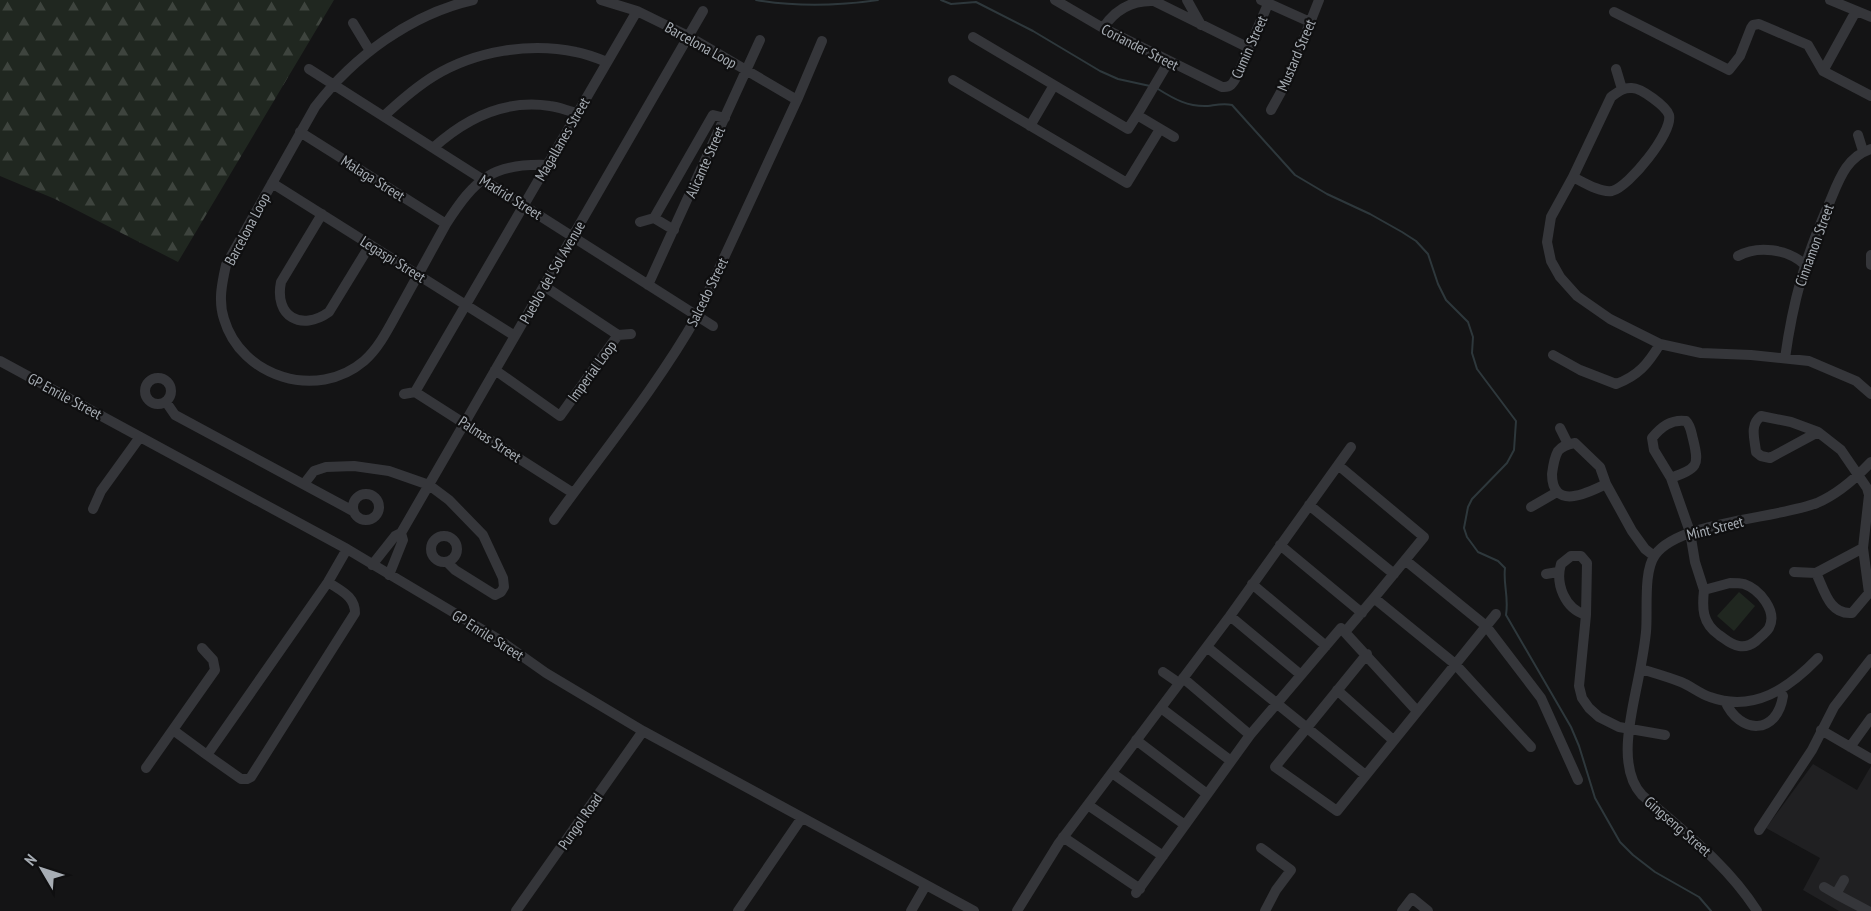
<svg xmlns="http://www.w3.org/2000/svg" width="1871" height="911" font-family="'PT Sans Narrow',sans-serif">
  <style>
    .built { fill: #202022 }
    .forest { fill: url(#forest-firs) }
    .pitch { fill: #202720 }
    .lines { fill: none; stroke-linecap: round; stroke-linejoin: round }
    .stream { stroke: #2e383c; stroke-width: 2 }
    .minor { stroke: #35363a; stroke-width: 10 }
    .labels { text-anchor: middle; dominant-baseline: central; stroke-width: 4.5; stroke-linejoin: round; paint-order: stroke }
    .street-label { font-size: 15px; fill: #a7adb4; stroke: #0f0f10 }
  </style>
  <defs>
    <pattern id="forest-firs" width="22" height="20" patternUnits="userSpaceOnUse" patternTransform="scale(1.5)"><rect width="22" height="20" fill="#202720"/><path d="M5 1l3.5 6h-7zM16 11l3.5 6h-7z" fill="#3e443e"/></pattern>
  </defs>
  <rect width="100%" height="100%" fill="#141415"/>
  <path class="built" d="M1813,764L1857,790L1871,766V911H1839L1803,890L1820,858L1766,828Z"/>
  <path class="forest" d="M0,0H334L178,262L55,199L0,176Z"/>
  <path class="pitch" d="M1739,592L1755,606L1734,631L1717,616Z"/>
  <g class="lines">
    <path class="stream" d="M756,0C797,7 837,6 878,0
      M941,0L951,4L976,2L1033,31L1100,71L1118,79L1150,86
      M1158,89C1174,99 1188,107 1208,106C1216,105 1223,103 1232,105L1295,175L1327,194L1370,214L1402,232L1416,241L1428,254L1438,284L1446,300L1468,322L1473,337L1472,353L1477,369L1516,421L1514,450L1507,463L1472,499L1468,507L1464,528L1467,537L1478,552L1498,561L1505,568C1503,585 1509,596 1506,615L1571,727L1579,746L1595,798L1620,842L1633,855L1655,872L1699,897L1711,911"/>
    <path class="minor" d="M473,0C411,14 353,57 315,107L226,265C222,283 218,301 224,319C241,377 317,401 364,361C381,346 391,323 402,304C417,277 431,251 446,224C475,179 492,163 547,165
      M601,0L637,11L688,36L797,100
      M1055,0L1103,28L1222,87C1231,88 1233,83 1237,76L1268,4
      M1187,0L1201,25
      M1261,0L1310,22
      M1830,0L1871,17
      M1614,12L1729,70L1740,56L1751,28L1753,25L1759,24L1808,45L1823,71L1871,96
      M353,23L370,51
      M1103,28C1115,10 1132,0 1154,1L1249,48
      M973,37L1128,129L1137,115
      M1169,61L1137,115L1174,137
      M309,69L713,326
      M1616,69L1622,89
      M1823,71L1856,11
      M953,80L1127,183L1160,129
      M1271,110L1287,81L1319,0
      M384,116C399,102 416,87 434,76C475,51 530,42 576,52C587,54 597,58 607,62
      M1030,126L1054,85
      M300,132L446,224
      M1858,135L1863,151
      M433,148C465,119 505,99 550,106C559,107 568,111 577,113
      M1573,177C1583,182 1600,193 1612,191C1629,187 1673,132 1669,115C1666,106 1641,88 1632,88C1624,87 1618,92 1611,97L1573,177L1551,217L1547,242L1551,261L1560,277L1577,296L1610,319L1660,344L1701,353L1751,355L1809,361L1856,381L1871,394
      M272,183L515,336
      M322,214L281,282C274,316 301,332 329,312L370,245
      M640,222L654,218
      M674,230L654,218L713,115L725,118
      M1871,255V265
      M1738,256C1758,245 1787,249 1804,264
      M648,285L760,40
      M544,286L618,335
      M618,335L631,334
      M1553,355L1580,370L1616,384C1638,376 1648,364 1660,344
      M1785,358C1793,301 1805,258 1828,206C1838,183 1845,157 1871,149
      M0,361L347,549L498,639L546,673L643,731L974,911
      M495,370L560,416
      M145 391a13 13 0 1 1 26 0a13 13 0 1 1-26 0Z
      M415,392L637,11
      M404,394L415,392L573,493
      M166,402L175,415L353,511
      M560,416L618,335
      M1761,416L1791,422L1818,432L1770,458L1761,456L1756,452C1755,440 1749,425 1761,416Z
      M1686,421C1671,419 1661,427 1652,438L1654,450L1671,478L1690,532L1695,562L1704,590
      M1560,428L1568,444
      M1338,465L1424,537L1374,598L1345,632
      M1671,478C1697,468 1700,467 1693,439C1691,432 1691,426 1686,421
      M304,484L314,471L326,467L354,466L389,471L429,485L449,500L483,535L503,578L504,587L501,592L495,595L455,570L447,562
      M1606,484C1588,493 1552,511 1552,474C1553,466 1554,458 1558,451C1562,446 1569,444 1575,443L1600,467L1606,484L1632,531L1645,549L1654,556
      M353 507a13 13 0 1 1 26 0a13 13 0 1 1-26 0Z
      M1309,505L1394,574
      M1531,507L1557,492
      M93,509L101,491L140,437
      M554,520C602,453 656,388 697,316L797,100L822,41
      M431 549a13 13 0 1 1 26 0a13 13 0 1 1-26 0Z
      M1280,545L1362,613
      M1405,560L1486,626L1541,698L1578,780
      M372,565L395,536L401,533L703,11
      M1794,572L1816,573L1863,548L1869,495L1867,488L1841,450L1818,432
      M1816,573C1824,589 1829,615 1852,613L1869,593L1863,548
      M1546,574L1558,572
      M389,575L403,540L401,533
      M328,582C341,591 355,596 355,613L251,777L247,779H241L207,755L328,582L347,549
      M1730,583C1735,583 1740,583 1744,584C1759,589 1778,611 1769,628C1766,633 1760,637 1756,641C1751,645 1745,647 1739,646C1731,645 1725,639 1719,635C1702,623 1702,608 1704,590Z
      M1252,584L1326,646
      M1374,598L1455,664L1531,747
      M1586,615C1565,609 1555,584 1561,564L1571,556H1581L1587,563L1586,615L1579,686L1582,698L1589,708L1599,717L1619,727L1665,735
      M1230,616L1301,675
      M1207,647L1364,774
      M1367,654L1275,767L1337,811L1496,614
      M1641,669C1654,673 1668,677 1681,682C1691,686 1700,694 1710,697C1754,713 1789,688 1818,658
      M1163,672L1179,683
      M1183,678L1250,735
      M1337,690L1393,740
      M1725,701C1740,735 1777,735 1783,696L1780,691
      M1161,708L1231,761
      M173,730L207,755
      M1821,730L1871,759
      M1136,740L1207,794
      M1850,747L1871,718
      M146,768L215,670L213,660L202,648
      M1112,773L1185,825
      M1088,805L1163,856
      M1759,830L1812,750L1834,707L1871,659
      M1063,837L1140,889
      M1261,848L1291,870L1276,890L1265,911
      M1844,880L1836,894L1868,911
      M1824,887L1836,894
      M1136,893L1250,735L1341,628L1417,711
      M516,911L643,731
      M738,911L801,819
      M911,911L926,885
      M1017,911L1059,843L1230,616L1351,447
      M1402,911L1412,898L1428,911
      M1757,911C1727,864 1683,831 1642,795C1618,769 1630,721 1636,690C1640,671 1644,651 1646,632C1648,611 1643,572 1655,555C1679,521 1776,519 1817,503C1838,494 1855,479 1871,462"/>
  </g>
  <g class="labels">
    <g class="street-label">
      <text transform="translate(701 45) rotate(29)">Barcelona Loop</text>
      <text transform="translate(1140 47) rotate(27)">Coriander Street</text>
      <text transform="translate(1249 47) rotate(-66)">Cumin Street</text>
      <text transform="translate(1296 55) rotate(-67)">Mustard Street</text>
      <text transform="translate(562 139) rotate(-60)">Magallanes Street</text>
      <text transform="translate(705 162) rotate(-66)">Alicante Street</text>
      <text transform="translate(373 178) rotate(32)">Malaga Street</text>
      <text transform="translate(511 197) rotate(32)">Madrid Street</text>
      <text transform="translate(247 229) rotate(-62)">Barcelona Loop</text>
      <text transform="translate(1814 245) rotate(-70)">Cinnamon Street</text>
      <text transform="translate(393 259) rotate(32)">Legaspi Street</text>
      <text transform="translate(552 272) rotate(-60)">Pueblo del Sol Avenue</text>
      <text transform="translate(707 292) rotate(-64)">Salcedo Street</text>
      <text transform="translate(592 371) rotate(-54)">Imperial Loop</text>
      <text transform="translate(65 396) rotate(28)">GP Enrile Street</text>
      <text transform="translate(490 439) rotate(33)">Palmas Street</text>
      <text transform="translate(1715 528) rotate(-14)">Mint Street</text>
      <text transform="translate(488 635) rotate(32)">GP Enrile Street</text>
      <text transform="translate(580 821) rotate(-55)">Pungol Road</text>
      <text transform="translate(1678 826) rotate(41)">Gingseng Street</text>
    </g>
  </g>
  <g transform="translate(42 869) rotate(309)" stroke="#0f0f10" stroke-width="4.5" paint-order="stroke">
  <path d="M0-4.5L10 22L0 15L-10 22Z" fill="#a7adb4"/>
  <text y="-9" font-size="16" font-weight="bold" text-anchor="middle" fill="#a7adb4">N</text>
  </g>
</svg>
